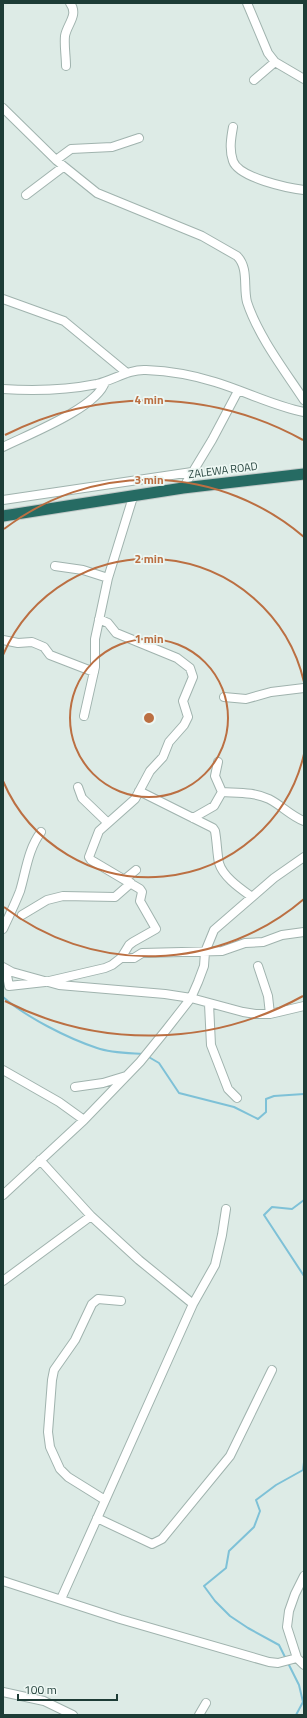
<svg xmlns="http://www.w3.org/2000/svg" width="307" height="1718" font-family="'Titillium Web',sans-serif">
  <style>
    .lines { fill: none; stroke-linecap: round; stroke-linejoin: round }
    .stream { stroke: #7ec1d7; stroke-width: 2 }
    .minor-casing { stroke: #a0b3ae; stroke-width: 10 }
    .highway-casing { stroke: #c0c8c7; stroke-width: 13 }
    .minor { stroke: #fff; stroke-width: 8 }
    .highway { stroke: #266b63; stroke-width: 11 }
    .ring { fill: none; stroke: #bb6f42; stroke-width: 2 }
    .labels { text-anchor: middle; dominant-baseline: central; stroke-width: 3.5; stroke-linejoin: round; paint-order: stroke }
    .street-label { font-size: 11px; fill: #1d3c36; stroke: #edf7f3 }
    .centre { fill: #bb6f42; stroke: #edf7f3; stroke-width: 2 }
    .ring-label { font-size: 12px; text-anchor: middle; font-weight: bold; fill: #bb6f42; stroke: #edf7f3; stroke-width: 3.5; stroke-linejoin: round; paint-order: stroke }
  </style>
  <rect width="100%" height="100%" fill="#ddebe6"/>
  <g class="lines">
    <path class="stream" d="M3,997C26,1017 67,1038 97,1048C111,1053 128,1053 143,1054
      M147,1056L159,1063L179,1093L234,1107L258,1119L266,1112V1099L274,1096L304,1094
      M304,1200L292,1209L272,1207L264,1215L304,1276
      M286,1659L279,1645L248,1628L230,1616L215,1601L204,1586L226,1568L229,1551L254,1527L260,1511L256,1500L276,1485L303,1470L304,1462
      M288,1663L299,1685L303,1702L296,1715"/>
    <defs>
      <path id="minor" d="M247,3L268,53L275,62L304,79
        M66,66C66,56 64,46 65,36C67,24 79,15 70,3
        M254,80L275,62
        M3,108L56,160L97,193L202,236L237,256C249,268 243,287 247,302C258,336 285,371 304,400
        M233,127C231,138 229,150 233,161C239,178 288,188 304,190
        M56,160L71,149L112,147L139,138
        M26,195L63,167
        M3,299L64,321L127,373
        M3,389C33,391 67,390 97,384C114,380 129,369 146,370C169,371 193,375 215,382C245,391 273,406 304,412
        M3,447C27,435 97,408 105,382
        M183,488L212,440L238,391
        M3,500L192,472
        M55,566L83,570L108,578
        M3,640L18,643L32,642L44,647L50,655L94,672
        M224,697L246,699L271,692L304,688
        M84,716L95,667V639L108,578L133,497
        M218,762L215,776L222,792
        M78,787L82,798L108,823
        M139,791L213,828L215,831C217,842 217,853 219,863C223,877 241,889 252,897
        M193,818L214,806L222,792C238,793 254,792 269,799C281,805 291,816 304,821
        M125,879L136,870
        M22,915L47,900L63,896L115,897L131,883
        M3,929C9,916 15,904 20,891C26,871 28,849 41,832
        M121,958H134L142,953L222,951L245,943L263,942L282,935L304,932
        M258,966L268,996L270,1014
        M3,967L12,972L59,985L165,994L191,998L243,1012L256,1014H270L304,1006
        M6,970L9,986L45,982L105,968L112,965L121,958L129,945L133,942L156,929L140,901L142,892L140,889L91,860L89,857L99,831L135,799L150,771L163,757L169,742L184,725L188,717L183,701L193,677L190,668L177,658L116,633L108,623L99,619
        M209,1004L211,1045L228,1089L237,1098
        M3,1070L59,1102L84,1120
        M75,1087L103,1083L126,1076
        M40,1160L91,1216L139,1260L193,1304
        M3,1195L84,1120L140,1062L166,1030L191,998L198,982L204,966L205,952L214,930L274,878L304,857
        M3,1281L91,1216
        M105,1500L68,1477L60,1469L50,1447L48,1432L52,1380L54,1370L75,1340L92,1304L98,1299L121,1301
        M97,1518L152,1544L162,1539L230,1456L272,1370
        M304,1576L295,1594L289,1611L287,1627L297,1658L304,1665
        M3,1581L120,1619L269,1662L278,1663L297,1658
        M61,1599L193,1304L215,1265L222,1235L226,1209
        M3,1692L44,1701L73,1715
        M199,1715L206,1703"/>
      <path id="highway" d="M3,516L183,488L304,474"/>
    </defs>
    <use href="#minor" class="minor-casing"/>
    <use href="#highway" class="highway-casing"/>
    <use href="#minor" class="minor"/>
    <use href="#highway" class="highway"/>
  </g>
  <g class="ring">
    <circle cx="149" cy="718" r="79"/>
    <path d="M304 754A159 159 0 0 1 3 781M3 655A159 159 0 0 1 304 682"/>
    <path d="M304 899A238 238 0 0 1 4 907M4 529A238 238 0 0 1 304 537"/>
    <path d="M303 996A318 318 0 0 1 5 1001M5 435A318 318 0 0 1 303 440"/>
  </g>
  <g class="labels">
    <g class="street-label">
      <text transform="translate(223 470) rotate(-7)">ZALEWA ROAD</text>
    </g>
  </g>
  <circle cx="149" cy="718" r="6" class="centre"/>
  <g class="ring-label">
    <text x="149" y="404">4 min</text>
    <text x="149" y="484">3 min</text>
    <text x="149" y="563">2 min</text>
    <text x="149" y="643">1 min</text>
  </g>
  <rect width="307" height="1718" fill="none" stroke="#1d3c36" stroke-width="8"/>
  <path d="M18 1694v6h99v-6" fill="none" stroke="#1d3c36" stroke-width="2"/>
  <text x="24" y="1694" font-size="12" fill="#1d3c36" stroke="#edf7f3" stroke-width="3" paint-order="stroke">100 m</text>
</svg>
